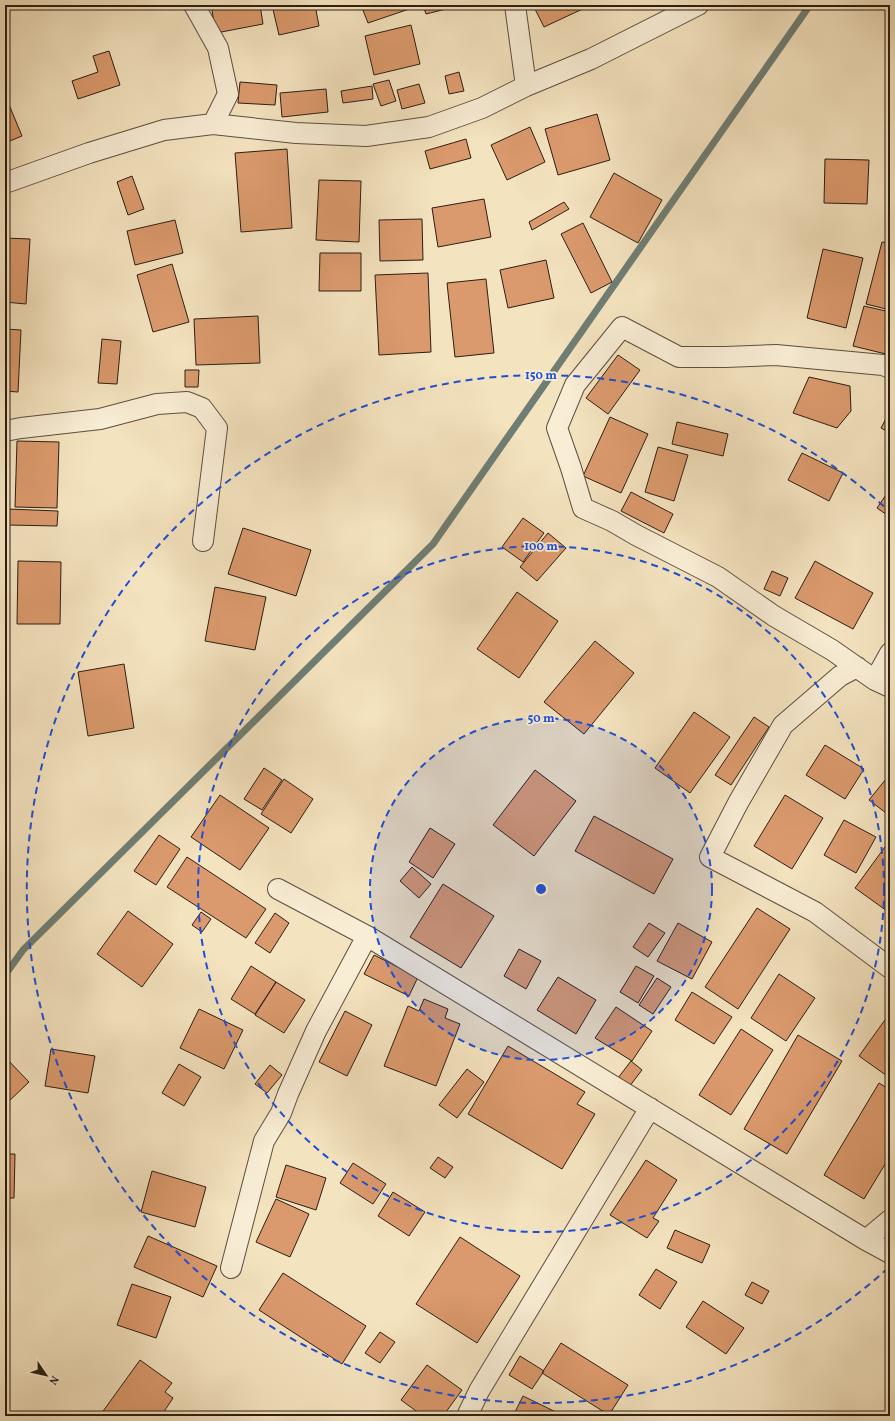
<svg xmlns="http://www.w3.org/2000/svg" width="895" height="1421" font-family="Vollkorn,serif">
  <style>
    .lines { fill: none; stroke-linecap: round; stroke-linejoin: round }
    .stream { stroke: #6f7e74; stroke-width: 7 }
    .building { fill: #db9a6d; stroke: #2b1e14 }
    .street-casing { stroke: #5d4f3f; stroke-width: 22 }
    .street { stroke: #f8edd5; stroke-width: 20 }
    .ring { fill: none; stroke: #1d4ed8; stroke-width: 2; stroke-dasharray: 7 5 }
    .centre { fill: #1d4ed8; stroke: #f8edd5; stroke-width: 2 }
    .ring-label { font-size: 12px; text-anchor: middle; font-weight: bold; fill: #1d4ed8; stroke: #f8edd5; stroke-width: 3.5; stroke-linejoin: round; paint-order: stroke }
  </style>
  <rect width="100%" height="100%" fill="#f4e3bf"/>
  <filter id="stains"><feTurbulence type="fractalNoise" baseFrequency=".005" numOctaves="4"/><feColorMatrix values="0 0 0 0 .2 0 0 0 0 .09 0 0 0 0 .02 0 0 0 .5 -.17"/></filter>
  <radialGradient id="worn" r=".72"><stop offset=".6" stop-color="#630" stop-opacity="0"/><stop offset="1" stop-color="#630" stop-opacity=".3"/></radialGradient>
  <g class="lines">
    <path class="stream" d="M5,975L23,950L433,544L810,5"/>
  </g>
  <path class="building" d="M211,5H260L263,24L216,33Z
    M272,5H315L319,26L279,35Z
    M361,5H417L418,6L368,23Z
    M423,5H462L426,14Z
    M533,5H588L589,6L544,27Z
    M411,25L420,64L374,75L365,36Z
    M109,51L120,85L78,99L72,81L98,72L93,56Z
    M459,72L464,91L449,94L445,76Z
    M389,80L396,101L381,106L373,84Z
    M240,82L277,85L275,105L238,103Z
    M419,84L425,103L402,109L397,90Z
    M372,86L373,99L343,103L341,91Z
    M326,89L328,112L282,117L280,93Z
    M5,95L22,136L5,143Z
    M597,114L610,160L558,175L545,129Z
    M530,127L545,162L507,180L491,145Z
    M466,139L471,158L430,169L425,151Z
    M287,149L292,228L241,232L235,153Z
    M825,159L869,160L867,204L824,203Z
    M614,173L662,200L638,243L590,217Z
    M132,176L144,209L128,215L117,182Z
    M319,180L361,181L359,242L316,240Z
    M484,199L491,237L438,247L432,208Z
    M564,202L569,209L532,230L529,222Z
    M422,219L423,260L380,261L379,220Z
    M175,220L183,253L135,265L127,231Z
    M583,223L612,282L591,293L561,234Z
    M5,238L30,239L26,304L5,302Z
    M882,242L890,243V310L866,304Z
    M823,249L863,258L846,328L807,318Z
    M320,253H361V291H319Z
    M546,260L554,298L508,308L500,270Z
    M172,264L189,322L153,332L137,275Z
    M428,273L431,352L379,355L375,275Z
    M486,279L494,353L455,357L447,283Z
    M864,306L890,312V355L853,346Z
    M258,316L260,363L196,365L194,319Z
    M5,329L21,330L18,392L5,391Z
    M102,339L121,341L117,384L98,383Z
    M618,355L640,370L608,414L586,398Z
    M185,370H199L198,387H185Z
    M809,377L850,386L851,411L837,428L793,413Z
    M890,411V433L881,428Z
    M610,417L648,434L621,493L583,476Z
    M677,422L728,434L723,456L672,444Z
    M17,441L59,442L57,508L15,507Z
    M658,447L688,455L674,501L645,492Z
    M802,453L843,473L829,501L788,480Z
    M890,489V517L877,508Z
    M631,492L673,514L664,533L621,511Z
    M8,509L58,511L57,526L7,525Z
    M523,518L544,533L523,562L502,547Z
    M243,528L311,550L296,596L228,574Z
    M548,533L566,548L537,581L520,567Z
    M18,561L61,562L60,624H17Z
    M815,561L873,593L853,629L795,598Z
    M772,571L788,578L780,596L764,589Z
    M215,587L266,597L255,650L205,641Z
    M517,592L558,621L519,678L477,649Z
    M595,641L634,673L584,734L544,702Z
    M124,664L134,728L88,736L78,672Z
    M694,712L730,737L690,793L655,768Z
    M754,717L769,727L731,785L715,775Z
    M825,745L864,769L845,799L806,775Z
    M264,768L282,780L262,810L244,799Z
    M535,770L576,801L534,856L493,825Z
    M890,774V816L869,800Z
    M284,779L313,799L291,833L261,814Z
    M220,795L269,828L240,870L191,837Z
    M785,795L823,818L792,869L754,846Z
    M594,816L673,859L654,894L575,851Z
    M844,820L876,837L856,873L824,855Z
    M430,828L455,844L433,878L409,862Z
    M159,835L180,849L156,885L134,871Z
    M890,840V907L887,911L855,888Z
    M187,857L266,909L246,938L167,887Z
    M412,867L431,884L419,898L400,881Z
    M443,884L494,916L461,968L410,937Z
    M757,908L790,929L738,1009L705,987Z
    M128,911L173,944L142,987L97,954Z
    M201,912L211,919L202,932L192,925Z
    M275,913L289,923L270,953L255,943Z
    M649,923L665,933L648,957L633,947Z
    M678,923L712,942L692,979L657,961Z
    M519,949L541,961L526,989L504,976Z
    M374,955L418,977L409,996L364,974Z
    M251,966L276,982L255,1014L231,999Z
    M636,966L654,976L638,1003L620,992Z
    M779,974L815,998L786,1041L751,1018Z
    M558,977L596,1000L576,1034L537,1010Z
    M657,978L671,987L653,1014L639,1005Z
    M276,982L305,1000L284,1033L255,1015Z
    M692,992L732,1017L714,1044L675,1020Z
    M424,999L448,1009L445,1018L460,1024L436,1086L384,1066L408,1006L419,1011Z
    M616,1007L652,1031L632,1061L595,1038Z
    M199,1009L243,1030L224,1069L180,1048Z
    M345,1011L372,1025L347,1076L319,1062Z
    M890,1013V1078L859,1056Z
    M741,1029L773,1050L731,1115L699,1095Z
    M798,1035L842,1061L787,1154L744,1129Z
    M508,1046L585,1092L577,1104L595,1114L562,1169L468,1114Z
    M51,1049L95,1056L88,1093L45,1086Z
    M5,1057L29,1082L5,1105Z
    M631,1061L642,1070L629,1087L618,1078Z
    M179,1064L201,1077L184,1106L162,1093Z
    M270,1065L282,1075L267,1093L255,1084Z
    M467,1069L484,1082L457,1118L439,1105Z
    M879,1083L890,1090V1156L864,1199L824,1175Z
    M5,1154H15L14,1198H5Z
    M438,1157L453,1167L445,1178L430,1168Z
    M646,1160L677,1180L653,1218L659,1221L647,1238L610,1215Z
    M353,1163L386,1184L373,1204L340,1183Z
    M286,1165L326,1178L316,1210L276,1197Z
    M152,1171L206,1187L195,1227L141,1212Z
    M393,1192L425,1212L409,1236L378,1216Z
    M276,1199L309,1214L290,1257L256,1242Z
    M675,1230L710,1245L702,1263L667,1248Z
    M148,1236L217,1266L203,1297L134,1267Z
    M460,1237L520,1276L477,1343L416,1304Z
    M656,1269L677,1282L660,1309L639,1295Z
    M283,1273L366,1326L342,1364L259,1310Z
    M752,1282L769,1291L762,1304L745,1295Z
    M132,1284L171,1297L156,1338L117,1325Z
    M703,1301L744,1328L726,1354L686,1327Z
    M380,1332L395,1342L380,1363L365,1353Z
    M561,1343L628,1385L609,1415L542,1373Z
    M520,1356L544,1371L532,1389L509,1375Z
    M140,1360L172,1383L165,1392L173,1398L161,1416H104L101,1414Z
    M427,1365L462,1390L443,1416H423L401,1400Z
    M523,1396L562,1415V1416H513Z"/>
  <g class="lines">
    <defs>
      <path id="street" d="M194,5L218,48L228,94L213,124
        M515,5L526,86
        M5,183L89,153L164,130L213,124L296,133L366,136L429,127L482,108L526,86L591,59L698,5
        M890,368L883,365L776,355L725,357H679L622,327L575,385L557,428L571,468L583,508L612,521L636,535L718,577L774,616L832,650L875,680L890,687
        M5,431L21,428L100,419L157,404L187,402L202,408L217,428L203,541
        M857,667L840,676L783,725L738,803L710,857L815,912L890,968
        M875,680L890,653
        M278,889L367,936L866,1240L890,1253
        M866,1240L890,1220
        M231,1268L264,1141L281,1113L288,1094L316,1031L367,936
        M467,1416L479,1391L650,1108"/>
    </defs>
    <use href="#street" class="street-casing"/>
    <use href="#street" class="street"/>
  </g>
  <circle cx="541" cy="889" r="171" fill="#1d4ed8" fill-opacity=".12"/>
  <g class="ring">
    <circle cx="541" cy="889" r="171"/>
    <circle cx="541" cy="889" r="343"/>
    <path d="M888 1268A514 514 0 1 1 888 510"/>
  </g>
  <circle cx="541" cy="889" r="6" class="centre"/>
  <g class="ring-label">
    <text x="541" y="379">150 m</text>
    <text x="541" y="550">100 m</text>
    <text x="541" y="722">50 m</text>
  </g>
  <rect width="895" height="1421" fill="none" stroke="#f4e3bf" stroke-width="20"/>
  <rect x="6" y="6" width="883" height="1409" fill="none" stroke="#2b1e14" stroke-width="2"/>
  <rect x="10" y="10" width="875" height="1401" fill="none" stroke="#2b1e14"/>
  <g transform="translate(46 1375) rotate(124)" stroke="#f8edd5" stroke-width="3" paint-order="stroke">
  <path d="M0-3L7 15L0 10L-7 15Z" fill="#2b1e14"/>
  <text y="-6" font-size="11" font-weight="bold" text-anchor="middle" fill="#2b1e14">N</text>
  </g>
  <rect width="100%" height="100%" filter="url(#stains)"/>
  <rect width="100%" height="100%" fill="url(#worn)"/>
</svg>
